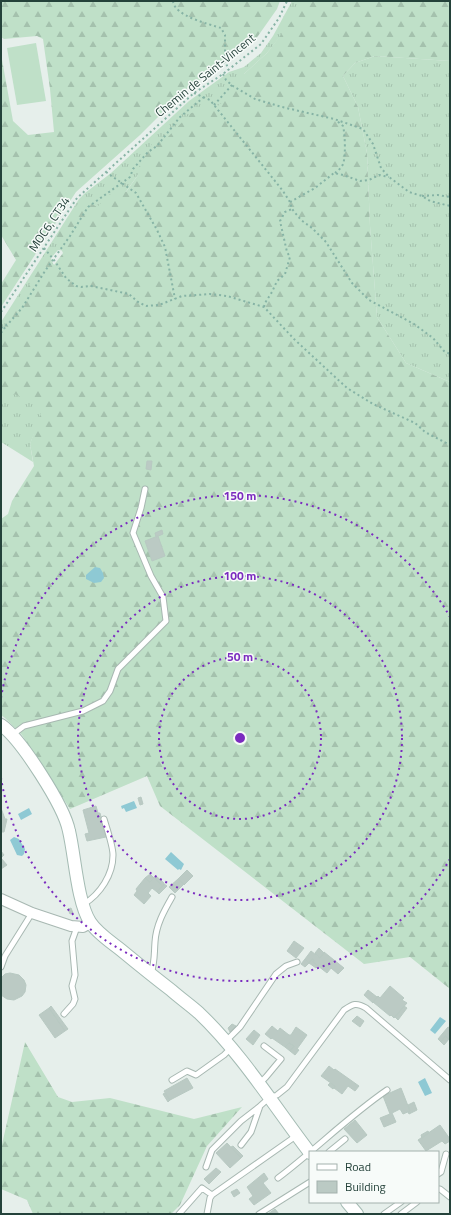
<svg xmlns="http://www.w3.org/2000/svg" width="451" height="1215" font-family="'Titillium Web',sans-serif">
  <style>
    .grass { fill: url(#grass-tufts) }
    .forest { fill: url(#forest-firs) }
    .pitch { fill: #bfe0c8 }
    .water { fill: #8ec9d4 }
    .building { fill: #bbcac4; stroke: #b8c9c2 }
    .lines { fill: none; stroke-linecap: round; stroke-linejoin: round }
    .lane-casing { stroke: #a8b8b2; stroke-width: 7 }
    .street-casing { stroke: #a8b8b2; stroke-width: 12 }
    .secondary-casing { stroke: #a4bbb3; stroke-width: 14 }
    .path { stroke: #86b3a5; stroke-width: 2; stroke-dasharray: 2 3; stroke-linecap: butt }
    .lane { stroke: #fff; stroke-width: 5 }
    .street { stroke: #fff; stroke-width: 10 }
    .secondary { stroke: #fff; stroke-width: 12 }
    .ring { fill: none; stroke: #7b2cbf; stroke-width: 2; stroke-dasharray: 2 4 }
    .labels { text-anchor: middle; dominant-baseline: central; stroke-width: 3; stroke-linejoin: round; paint-order: stroke }
    .street-label { font-size: 12px; fill: #24423a; stroke: #f7fbf9 }
    .centre { fill: #7b2cbf; stroke: #f7fbf9; stroke-width: 2 }
    .ring-label { font-size: 12px; text-anchor: middle; font-weight: bold; fill: #7b2cbf; stroke: #f7fbf9; stroke-width: 3; stroke-linejoin: round; paint-order: stroke }
  </style>
  <defs>
    <pattern id="grass-tufts" width="24" height="20" patternUnits="userSpaceOnUse"><rect width="24" height="20" fill="#bfe0c8"/><path d="M3 7l-1-3M5 7V3M7 7l1-3M15 17l-1-3M17 17v-4M19 17l1-3" fill="none" stroke="#a4c1ad"/></pattern>
    <pattern id="forest-firs" width="22" height="20" patternUnits="userSpaceOnUse"><rect width="22" height="20" fill="#bfe0c8"/><path d="M5 1l3.5 6h-7zM16 11l3.5 6h-7z" fill="#a4c1ad"/></pattern>
  </defs>
  <rect width="100%" height="100%" fill="#e6efeb"/>
  <path class="grass" d="M292,1H328L304,7L267,53L244,74L257,93L138,175L125,193L78,252L58,250L51,258L55,269L93,285L30,444L33,462L1,442V322L79,199L85,193L111,173L189,101L229,72L244,67L261,53L273,36Z
    M375,56L450,61V382L406,363L377,317L370,226L367,153L358,107L343,76L355,63Z"/>
  <path class="forest" d="M1,1H280L277,9L258,36L246,49L185,90L140,135L76,192L1,307V284L16,260L1,235V54L13,121L28,135L54,132L50,89L43,39L37,36L4,39L1,37Z
    M307,1H450V61L375,56L355,63L343,76L358,107L367,153L370,226L377,317L406,363L450,382V989L410,957L364,964L160,806L147,776L70,809L22,735L5,718L1,715V519L8,514L12,501L34,466L30,444L43,407L1,388V343L8,334L6,323L46,257L54,265L63,253L55,237L82,198L97,207L115,190L126,192L138,175L139,167L153,142L164,141L191,113L212,110L223,102L244,74L267,53Z
    M25,1042L58,1097L72,1102L110,1098L194,1119L242,1107L207,1146L180,1205L171,1214H33L27,1200L1,1189V1149Z"/>
  <path class="pitch" d="M36,43L46,101L17,105L7,48Z"/>
  <path class="water" d="M95,567L100,568L103,573L104,578L101,582L94,583L86,579V575Z
    M134,801L137,808L126,812L124,808L122,809L121,806Z
    M29,808L32,814L21,820L18,814Z
    M14,837L19,839L25,849L24,854L22,856L17,855L10,840Z
    M171,852L184,864L181,870L179,869L178,870L165,859Z
    M440,1017L446,1021L435,1034L430,1030Z
    M425,1078L432,1093L425,1096L418,1082Z"/>
  <path class="building" d="M147,461H152L151,470L146,469Z
    M162,530L163,534L156,537L155,533Z
    M158,536L165,556L152,561L145,541Z
    M141,797L143,804L140,805L138,798Z
    M96,806L98,813H100L106,837L87,841L85,834L89,833L83,810Z
    M1,808L5,819H7L4,832H1Z
    M1,851L4,855L1,858L7,865L1,869Z
    M187,870L193,876L184,885L178,879Z
    M150,874L154,878L150,882L145,878Z
    M156,876L164,883L163,886L154,878Z
    M145,878L150,882L154,878L163,886L157,892L152,888L148,893L151,896L144,904L134,895L137,891L136,889Z
    M178,879L184,884L175,893L169,887Z
    M164,884L167,886L159,894L157,892Z
    M71,908L73,913L70,914L68,909Z
    M294,941L304,948L296,958L287,951Z
    M319,948L324,953L320,958L315,953Z
    M311,951L320,958L324,952L344,968L338,974L331,968L327,973L313,962L314,960L312,959L309,963L305,959Z
    M305,959L309,963L305,967L301,964Z
    M312,959L314,960L313,962L318,966L316,968L309,963Z
    M10,973L19,975L24,980L26,985L25,992L22,996L14,1000L7,999L1,995V978L5,974Z
    M390,986L404,998L402,1000L407,1003L394,1018L391,1015L390,1016L373,1002L378,996L380,998Z
    M368,990L377,997L373,1003L364,995Z
    M51,1006L68,1029L65,1031L49,1008Z
    M404,1006L407,1008L398,1020L395,1017Z
    M49,1008L65,1031L55,1038L39,1015Z
    M357,1016L364,1021L360,1027L352,1021Z
    M232,1024L236,1026L230,1032L228,1028Z
    M272,1026L278,1031L280,1028L289,1035H291L296,1027L307,1035L297,1049L299,1050L295,1055L290,1051L294,1046L289,1043L285,1047L272,1038L271,1039L265,1034Z
    M448,1027L450,1028V1037L449,1039L445,1036L441,1042L438,1039Z
    M254,1030L260,1035L253,1045L246,1039Z
    M445,1036L449,1039L444,1045L441,1042Z
    M289,1043L294,1046L290,1051L285,1047Z
    M329,1066L334,1070L335,1069L359,1086L355,1091L348,1086L342,1094L334,1088L335,1086L321,1076Z
    M187,1078L193,1088L170,1100L164,1091Z
    M330,1083L335,1086L333,1089L328,1085Z
    M401,1088L410,1111L403,1114L400,1109L392,1113L396,1122L384,1127L380,1118L390,1114L383,1096Z
    M165,1093L170,1100L168,1102L163,1094Z
    M414,1102L417,1110L409,1114L408,1112L410,1111L408,1105Z
    M355,1120L367,1135L357,1143L344,1129Z
    M440,1125L450,1139V1141L445,1144L442,1141L426,1151L418,1140Z
    M428,1131L429,1133L422,1138L421,1135Z
    M227,1143L241,1158L230,1168L216,1153Z
    M233,1146L243,1156L241,1158L231,1147Z
    M216,1168L221,1172L209,1184L204,1179Z
    M264,1173L268,1179L263,1183L271,1193L254,1205L249,1199L253,1196L247,1187Z
    M237,1189L240,1193L234,1197L231,1192Z
    M275,1209L279,1214H268Z"/>
  <g class="lines">
    <defs>
      <path id="lane" d="M12,735L24,726L83,711L103,701L110,691L118,669L166,621L163,597L151,576L133,533L141,508L145,489
        M84,904C100,894 113,875 113,855C113,846 107,829 104,819
        M1,967L5,956L32,913
        M151,974C155,961 154,955 155,942C156,925 164,911 172,897
        M64,1014L73,1004L75,999L72,986L75,975L72,941L77,927
        M226,1041L240,1027L276,974L286,966L297,962
        M172,1080L187,1071L196,1075L224,1055L231,1048
        M260,1083L266,1077L281,1059L264,1046
        M241,1145L251,1132L260,1106L269,1098L277,1095L287,1087L344,1010C353,1004 356,1002 366,1008L450,1080
        M329,1152L345,1139
        M206,1167L212,1150L241,1121L259,1107
        M438,1174L441,1172L446,1154
        M278,1178C315,1150 349,1116 387,1090
        M438,1189H440L450,1197
        M179,1214L202,1188L212,1195
        M207,1214L210,1198L212,1195L296,1136
        M259,1214L310,1182
        M384,1214L401,1202
        M401,1214L417,1202"/>
      <path id="street" d="M1,899L32,913L71,926L83,927L90,923"/>
      <path id="secondary" d="M1,725C21,739 64,806 69,831C75,856 77,901 90,922C97,933 111,942 121,950C138,964 154,977 171,990C180,998 190,1005 199,1013C242,1054 274,1106 310,1153
        M347,1202L357,1214"/>
    </defs>
    <use href="#lane" class="lane-casing"/>
    <use href="#street" class="street-casing"/>
    <use href="#secondary" class="secondary-casing"/>
    <path class="path" d="M173,1C174,16 209,24 221,28L225,35V58L228,70
      M223,74L226,80L233,86L255,99L282,107L334,119L363,129L373,144L381,168L389,177L409,192L422,196L430,201L450,206
      M194,93L210,100L283,191L290,202L292,209L301,220L312,228L326,242L352,283L369,300L414,324L433,338L444,351L450,354
      M214,105L232,85
      M106,172L136,193L157,230L165,247L175,299
      M335,173C338,171 342,167 343,164C346,157 345,133 343,126L337,121
      M422,196L438,195L450,197
      M290,202L315,188L334,173L343,175L360,181L369,180L379,175L389,177
      M44,248L54,260L66,278L76,286L81,287L91,286L129,294L138,302L146,306L159,305L182,296L210,294L227,296L264,307L294,339L347,388L373,404L415,423L425,432L450,445
      M264,307L265,303L272,292L277,281L285,274L290,257L287,252L280,221L285,212L292,209
      M1,312L77,198L194,93L223,74L261,44L279,18L287,1
      M1,328L8,324L22,308L45,271L70,236L88,207L130,177L133,169L148,152L157,146L180,117L204,97
      M1,333L6,326"/>
    <use href="#lane" class="lane"/>
    <use href="#street" class="street"/>
    <use href="#secondary" class="secondary"/>
  </g>
  <g class="ring">
    <circle cx="240" cy="738" r="81"/>
    <circle cx="240" cy="738" r="162"/>
    <path d="M450 859A242 242 0 0 1 1 778M1 698A242 242 0 0 1 450 617"/>
  </g>
  <g class="labels">
    <g class="street-label">
      <text transform="translate(205 75) rotate(-39)">Chemin de Saint-Vincent</text>
      <text transform="translate(49 224) rotate(-56)">MOC6, CT34</text>
    </g>
  </g>
  <circle cx="240" cy="738" r="6" class="centre"/>
  <g class="ring-label">
    <text x="240" y="500">150 m</text>
    <text x="240" y="580">100 m</text>
    <text x="240" y="661">50 m</text>
  </g>
  <rect width="451" height="1215" fill="none" stroke="#24423a" stroke-width="4"/>
  <rect x="309" y="1151" width="130" height="52" fill="#f7fbf9" stroke="#a3b1ad"/>
  <rect x="317" y="1164" width="20" height="6" fill="#ffffff" stroke="#a3b1ad"/>
  <text x="345" y="1171" font-size="12" fill="#24423a">Road</text>
  <rect x="317" y="1181" width="20" height="12" fill="#bbcac4" stroke="#a3b1ad"/>
  <text x="345" y="1191" font-size="12" fill="#24423a">Building</text>
</svg>
